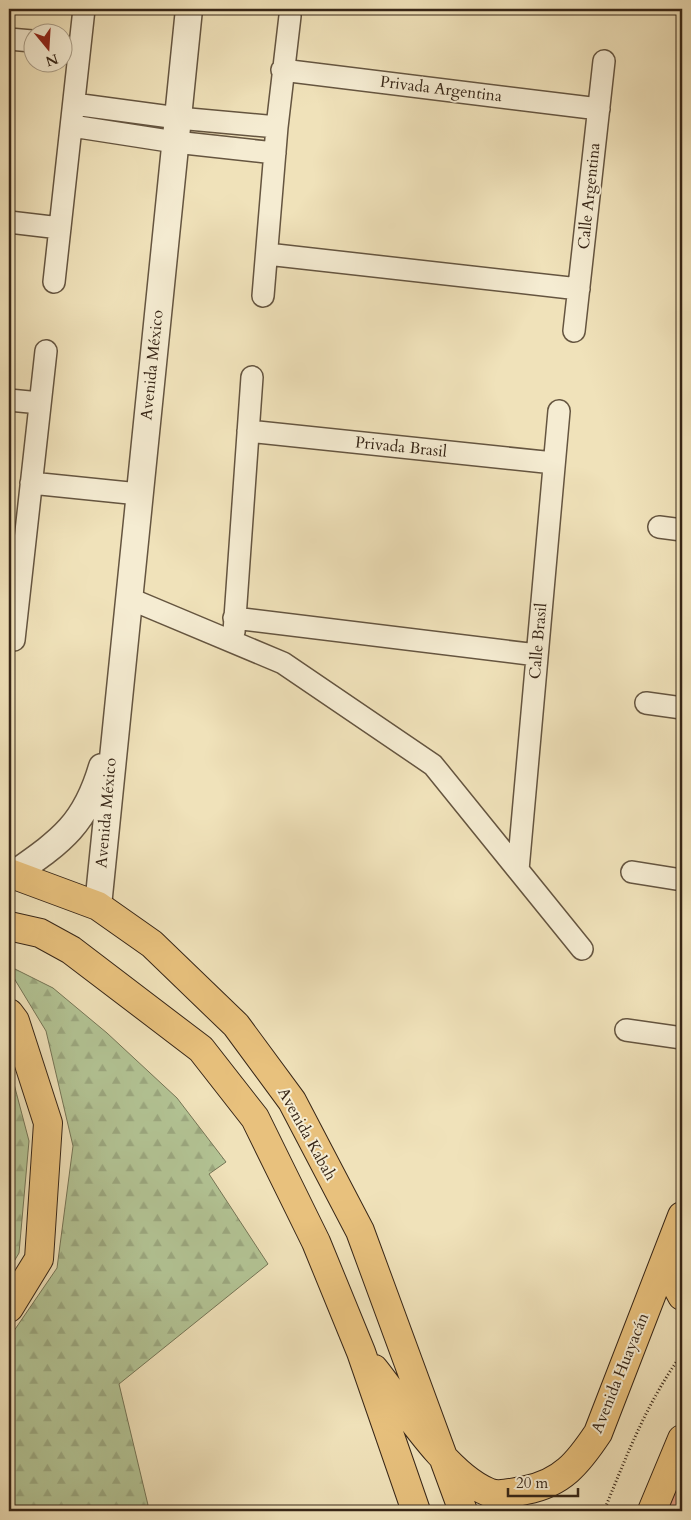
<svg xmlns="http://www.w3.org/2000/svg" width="691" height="1520" font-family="Cardo,serif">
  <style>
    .forest { fill: url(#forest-firs); stroke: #757556 }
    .building { fill: #e6a285; stroke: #a1715d }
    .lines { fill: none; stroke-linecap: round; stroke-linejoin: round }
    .minor-casing { stroke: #655540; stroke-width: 24 }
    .tertiary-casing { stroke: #655540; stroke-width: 29 }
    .primary-casing { stroke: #372617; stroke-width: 30 }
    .path { stroke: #372617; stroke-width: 3; stroke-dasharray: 1 2.5; stroke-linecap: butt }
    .minor { stroke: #f5ecd2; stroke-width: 21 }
    .tertiary { stroke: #f5ecd2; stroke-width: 26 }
    .primary { stroke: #e8c17d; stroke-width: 28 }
    .labels { text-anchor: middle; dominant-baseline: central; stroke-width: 4; stroke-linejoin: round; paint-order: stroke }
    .street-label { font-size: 16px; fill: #372617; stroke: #f5ecd2 }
  </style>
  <defs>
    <pattern id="forest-firs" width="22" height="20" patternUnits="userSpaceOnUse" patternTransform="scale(1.25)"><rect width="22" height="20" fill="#b3c495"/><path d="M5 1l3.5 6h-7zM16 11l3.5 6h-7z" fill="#9ba880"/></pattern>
  </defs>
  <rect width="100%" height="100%" fill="#f0e2ba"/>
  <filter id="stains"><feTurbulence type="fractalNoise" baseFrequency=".004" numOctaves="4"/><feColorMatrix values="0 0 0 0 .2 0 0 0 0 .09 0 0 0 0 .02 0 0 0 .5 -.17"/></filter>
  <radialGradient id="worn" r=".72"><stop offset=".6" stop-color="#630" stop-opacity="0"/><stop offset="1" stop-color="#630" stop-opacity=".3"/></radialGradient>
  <path class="forest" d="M9,966L53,988L107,1033L177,1098L226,1162L209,1174L268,1264L119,1384L148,1505L132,1511H9V1338L57,1268L73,1146L46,1031L9,970Z
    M9,1065L29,1141L19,1253L9,1270Z"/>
  <path class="building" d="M682,1440V1511H652Z"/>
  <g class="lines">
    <defs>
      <path id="minor" d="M9,39L32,41
        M282,70L599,109
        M74,104L178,118L277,127
        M72,126L175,142L275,153
        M9,222L60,228
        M267,254L579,289
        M54,282L84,9
        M263,296L277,127L290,16
        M574,331L604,61
        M9,400L40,403
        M248,431L554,463
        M31,483L139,494
        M659,527L682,530
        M128,598L283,663L433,765L582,949
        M234,618L537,655
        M234,632L252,377
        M14,640L46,351
        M646,703L682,708
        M518,870L559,411
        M632,872L682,880
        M626,1030L682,1038"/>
      <path id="tertiary" d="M14,874C61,841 85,825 102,767
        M98,906L189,9"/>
      <path id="primary" d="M9,873L98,906L152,944L236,1025L292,1101L360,1231L463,1511
        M9,926L40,933L71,950L201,1049L255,1118L316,1242L361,1352L416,1511
        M9,1013L15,1021L48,1123L39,1259L9,1308
        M669,1251C669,1268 673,1281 682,1296
        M374,1369C403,1405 445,1474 488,1492C498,1497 515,1492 526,1490C562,1483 578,1463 598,1433L682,1216
        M652,1511L682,1439"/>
    </defs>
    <use href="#minor" class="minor-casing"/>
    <use href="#tertiary" class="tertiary-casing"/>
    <use href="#primary" class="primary-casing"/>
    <path class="path" d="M604,1511C626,1457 647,1402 682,1354"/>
    <use href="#minor" class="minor"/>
    <use href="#tertiary" class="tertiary"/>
    <use href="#primary" class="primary"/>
  </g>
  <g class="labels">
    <g class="street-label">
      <text transform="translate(441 89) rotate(7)">Privada Argentina</text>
      <text transform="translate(589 196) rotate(-84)">Calle Argentina</text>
      <text transform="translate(152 365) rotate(-84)">Avenida México</text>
      <text transform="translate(401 447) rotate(6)">Privada Brasil</text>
      <text transform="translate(538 641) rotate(-85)">Calle Brasil</text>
      <text transform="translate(106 813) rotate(-85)">Avenida México</text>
      <text transform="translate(307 1134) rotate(61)">Avenida Kabah</text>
      <text transform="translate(620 1373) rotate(-68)">Avenida Huayacán</text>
    </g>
  </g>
  <rect width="691" height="1520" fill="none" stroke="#f0e2ba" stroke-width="30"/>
  <rect x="10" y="10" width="671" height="1500" fill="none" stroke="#372617" stroke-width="2.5"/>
  <rect x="15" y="15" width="661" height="1490" fill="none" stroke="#372617"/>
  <g transform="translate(48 48) rotate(162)"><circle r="24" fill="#f5ecd2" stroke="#a99d87"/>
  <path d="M0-4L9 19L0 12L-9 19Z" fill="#8f2418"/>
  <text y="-8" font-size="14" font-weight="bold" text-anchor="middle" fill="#372617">N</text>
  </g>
  <path d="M508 1488v8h70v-8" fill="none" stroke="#372617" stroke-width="2.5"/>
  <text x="516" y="1488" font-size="15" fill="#372617" stroke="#f5ecd2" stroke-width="4" paint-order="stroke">20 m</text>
  <rect width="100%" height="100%" filter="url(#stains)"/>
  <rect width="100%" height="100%" fill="url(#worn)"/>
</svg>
